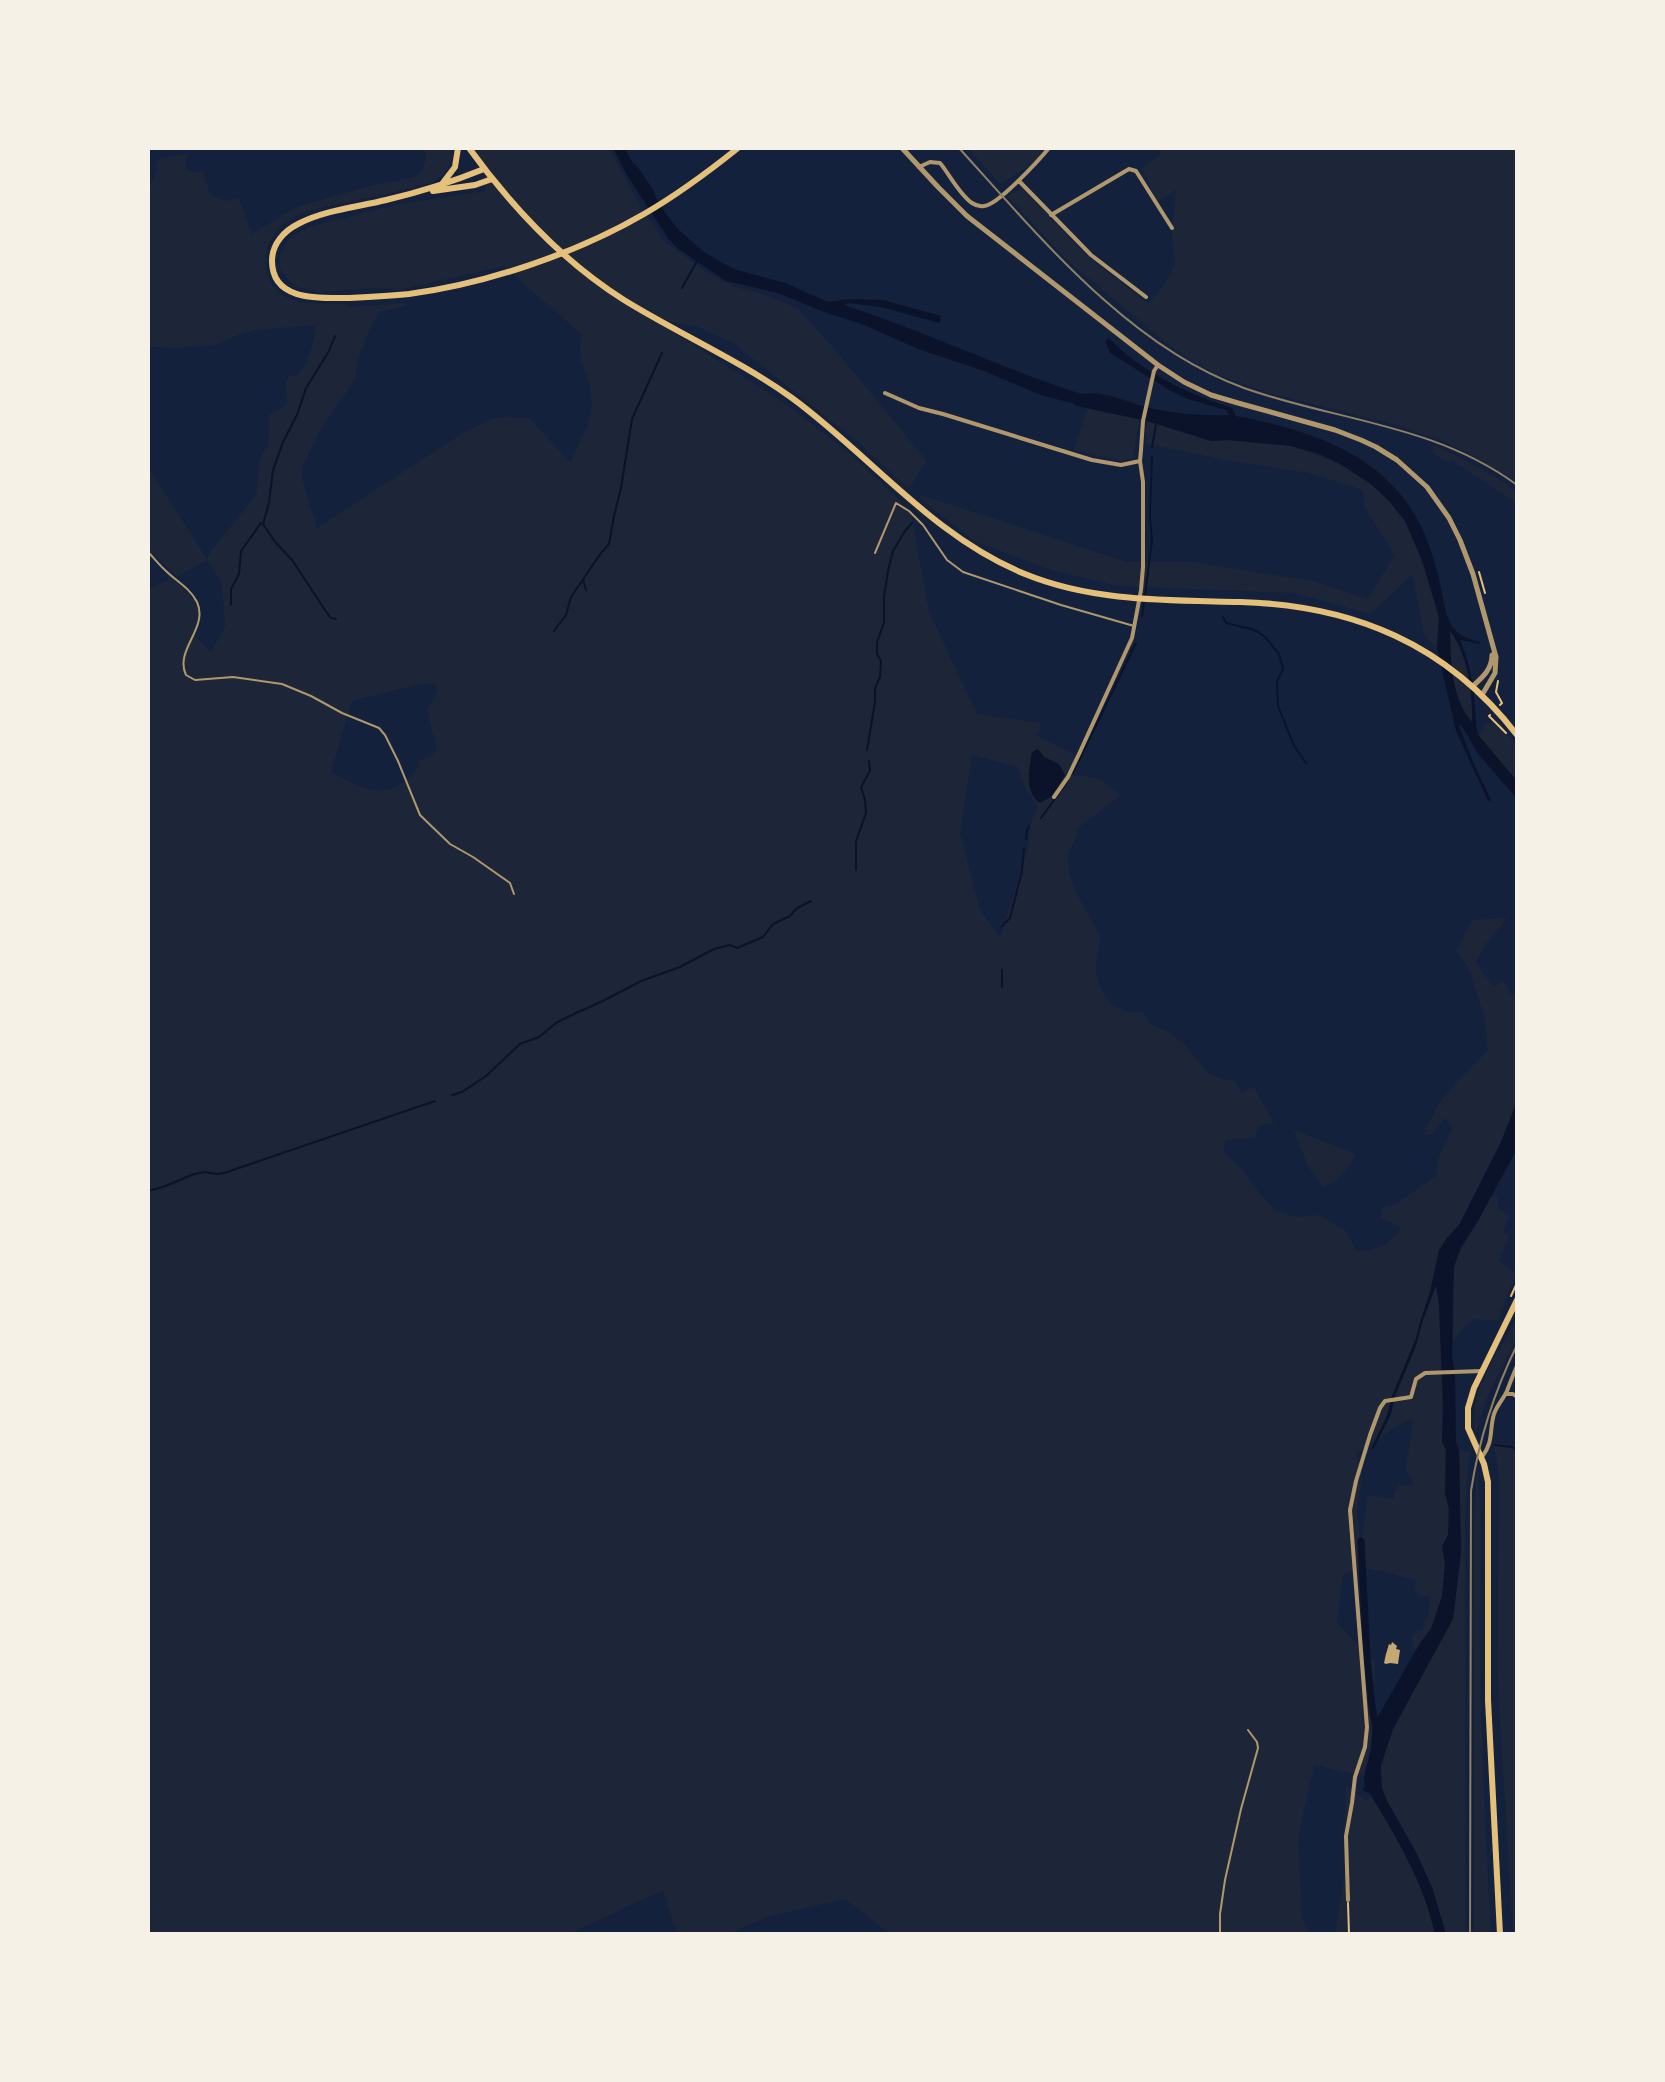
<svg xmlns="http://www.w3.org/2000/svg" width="1665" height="2082" font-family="'Work Sans',sans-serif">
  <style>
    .green { fill: #1d2539; fill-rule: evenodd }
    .water { fill: #0b132b; fill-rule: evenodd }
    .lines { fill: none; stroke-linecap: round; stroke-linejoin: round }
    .stream { stroke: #0b132b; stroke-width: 2 }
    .canal { stroke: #0b132b; stroke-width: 7 }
    .building { fill: #c6a872 }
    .path { stroke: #e5c07b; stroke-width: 2 }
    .service { stroke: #b1986c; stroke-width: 2 }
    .minor { stroke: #b1986c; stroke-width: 4 }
    .tertiary { stroke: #b1986c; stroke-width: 5 }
    .primary { stroke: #e5c07b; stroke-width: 6 }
    .rail { stroke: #918062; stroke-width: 2 }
  </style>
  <rect width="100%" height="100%" fill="#14213d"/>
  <path class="green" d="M424,148H451C455,165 446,172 434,182C404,190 374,197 344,203C328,207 310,209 296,216C272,227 259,253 269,278C280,308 319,303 345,304L349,307L405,303L407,306L379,312L369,330L359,357L354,381L320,430L303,466L302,479L317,528L463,433L491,419L506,417L529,418L571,463C577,442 592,426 592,403C592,387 586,375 581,359C579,351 581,342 581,334L504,266L403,289L373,288L319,292L294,286L280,269L279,256L284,246L292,236L309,227L394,205L485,191L484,169L469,148H609L641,207L665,242L708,273L735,287L760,293L797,308L832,346L927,461L909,489L858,442L733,343L698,327L658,319L656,321L792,408L849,453L895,496L911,514L929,612L977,714L1041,723L1037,736L1075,755L1071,776C1099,776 1099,778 1121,795L1078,828C1078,839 1069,846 1068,857C1067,879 1081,902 1091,920C1094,925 1099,932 1100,937C1101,944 1096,954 1096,961C1095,990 1111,1016 1143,1012L1150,1024L1170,1033L1186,1046L1208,1073L1221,1079L1235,1081L1242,1093L1254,1086L1274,1124H1264L1258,1128L1255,1138L1225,1140L1224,1152L1241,1168L1260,1194L1276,1211L1296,1217L1320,1215L1346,1231L1356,1251C1375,1251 1392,1245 1401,1227L1381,1218L1382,1207L1394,1205L1436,1176L1439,1156L1452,1129L1445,1118L1432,1134L1424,1136C1435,1100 1463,1076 1488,1050L1485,1020L1469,968L1456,951L1472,920L1507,918L1485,945L1476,963L1494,987L1504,981L1511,994L1517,995V1101L1501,1142L1459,1225L1447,1238L1439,1250L1432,1285H1436L1439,1304L1443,1406L1442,1442L1446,1450L1445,1494L1448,1500L1449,1526L1448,1535L1442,1546L1445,1564L1442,1596L1434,1623L1415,1652L1412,1639L1415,1631L1422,1630L1428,1614L1431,1597L1421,1596L1414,1590L1417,1580L1361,1567L1343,1575L1337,1623L1375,1662C1374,1702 1375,1737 1364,1776L1314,1765L1298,1839L1302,1918L1310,1934H890L845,1899L766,1917L729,1934H677L663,1890L569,1934H148V590L168,580V576L183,587L192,599L194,598L200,613L194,635L211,652L225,627L222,583L207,560L177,577L148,548V467L207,559L210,552L256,495L259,464L262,453L268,447L269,415L276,410H280L287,403L286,383L289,375L296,376C309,364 314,342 316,325L255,330L235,336L215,345L177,348L148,347V191L158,168L156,166L160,158L188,154L185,160L187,170L192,172H203L210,194L225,201L239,198L252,234L296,207L373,185L415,177L423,169L426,159ZM420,684H435L438,691L427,710L437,750L430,757L419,760C419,769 413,774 406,780C382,801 355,785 331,772L352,701ZM972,755L1018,767L1024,785L1038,807L1031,823L1028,848L1000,938L980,910L960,833ZM1413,1418L1406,1470L1415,1486L1398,1484L1393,1499L1368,1495L1361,1544L1357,1512L1362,1474L1356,1454L1397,1426Z
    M968,148H1046L1033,164L1000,184Z
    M1161,148H1517V482L1474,456L1438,439L1397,425L1269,393L1216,374L1189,359L1165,342L1069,262L1007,196L1022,188L1083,252L1148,304L1165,284L1175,265L1172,233L1176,190L1157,202L1142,168L1160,155Z
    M1087,409L1139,419L1133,457L1122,461L1074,450Z
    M1147,421L1211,441L1228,440L1291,446L1301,449L1342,465L1372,485L1389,501L1405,521L1415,541L1439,617L1437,648L1424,635L1413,574L1370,614L1294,593L1118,586L1051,570L974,541L920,498L921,495L1127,562H1194L1313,581L1367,599L1395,555L1365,508L1363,490L1309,473L1237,462L1146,444Z
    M1434,445C1463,459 1491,473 1517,492V503L1451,460L1449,462L1432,453Z
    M1450,630C1466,658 1475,691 1472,722C1468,717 1463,712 1461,706C1452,687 1448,650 1450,630Z
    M1498,720L1517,747V781L1479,736L1485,724Z
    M1294,1130L1353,1153L1355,1156C1349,1169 1336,1183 1323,1188L1307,1164Z
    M1497,1196L1498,1209L1509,1215L1503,1232L1509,1235L1499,1261L1516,1273L1498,1321L1475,1319L1466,1325L1453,1341L1452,1276L1457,1257L1491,1197Z
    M1517,1318V1339L1488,1395L1476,1433C1466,1392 1500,1352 1517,1318Z
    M1494,1442L1517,1447V1934H1513L1497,1669L1499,1481Z
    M1459,1450L1471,1452L1468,1468L1465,1517L1466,1934H1446L1432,1887L1401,1825L1387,1801L1382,1788L1381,1773V1765L1393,1729L1453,1618L1461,1553Z
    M1477,1466C1484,1526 1479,1588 1480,1648C1481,1744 1486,1839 1491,1934H1474V1518Z
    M1346,1786L1367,1801L1370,1794C1397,1838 1424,1883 1435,1934H1335L1344,1881Z"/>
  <path class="water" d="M613,148H625L632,162L637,166L654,191L656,198L666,214L678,229L704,252L721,262L737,270L785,283L828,302L848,299L883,300L941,316L940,323L880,307L848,303L844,305C924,331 1001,368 1081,394C1106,390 1130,404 1154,409C1180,414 1203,416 1229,415L1226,410L1188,399L1171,391L1110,353L1105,341L1109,338C1141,372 1188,394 1232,408L1236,416C1301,428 1371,449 1410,507C1424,528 1432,551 1438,575C1442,589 1445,617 1453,628C1460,636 1470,640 1480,642V644L1460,640C1474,672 1474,697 1477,731L1479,736L1517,781V799L1479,755L1461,725L1459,726L1474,764L1491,800L1488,801L1456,731L1437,648L1439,617L1423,563L1405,521L1389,501L1372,485L1342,465L1319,454L1291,446L1228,440L1211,441L1147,421L1077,406L1072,403L1043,396L984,371L918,349L862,324L824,312L778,293L726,281L677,248L668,238L628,177ZM1450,631C1468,653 1473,693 1472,722C1451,698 1451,662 1450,631Z
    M1038,749L1044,757L1059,764L1065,775L1052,796L1040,803C1024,792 1029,769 1032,752Z
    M1517,1101V1149L1478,1221L1461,1247L1454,1267L1452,1356L1455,1373L1456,1442L1459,1450L1461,1553L1453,1619L1393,1729L1381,1765V1773L1382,1788L1387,1801L1416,1852L1432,1887L1446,1934H1435C1424,1883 1397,1838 1370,1794L1362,1790L1365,1786L1364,1776L1371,1750L1373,1720H1376L1420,1643L1431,1629L1442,1596L1445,1564L1442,1546L1448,1535L1449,1508L1445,1494L1446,1450L1442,1442L1443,1406L1439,1304L1436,1286L1423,1320L1416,1346L1395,1396L1391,1414L1373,1450L1371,1449L1387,1416L1392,1396L1416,1338L1420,1322L1430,1292L1439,1250L1447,1238L1459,1225L1501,1142Z"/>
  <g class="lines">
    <path class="stream" d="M682,288L697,261
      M335,336L329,351L306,388L297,415L283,442L273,470L269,503L263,524L276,543L292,560L327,613L331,618L336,619
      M1152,447L1156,425
      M583,580L586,590
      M1145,595L1152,540L1150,516L1152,457
      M231,605V589L239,574L241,551L261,523
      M1142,616L1144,601
      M1223,617L1226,623L1251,629L1258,632L1265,637L1279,654L1283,669L1277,681L1278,706L1294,746L1306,763
      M554,631L566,615L571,597L601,553L609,544L614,516L621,488L632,419L662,353
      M867,750L875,702V688L880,677L881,661L877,654V642L884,623V597L888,571L893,551L905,531L912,523
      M1073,773L1136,643
      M1041,818L1068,781
      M1026,839L1027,830L1029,827
      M856,870V841L866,813L865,800L861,787L870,771L869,761
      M1002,926L1010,918L1022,871L1024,848
      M1002,970V987
      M452,1095L462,1092L486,1076L520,1044L539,1037L556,1023L576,1013L603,1001L641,981L680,967L714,949L730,945L737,948L763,937L773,924L790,916L797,908L811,901
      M148,1191L163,1187L194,1174L205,1172L217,1174L224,1173L435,1101
      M1495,1445L1512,1447L1517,1450"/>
    <path class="canal" d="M1361,1541L1367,1657L1372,1706L1376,1728"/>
  </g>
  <path class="building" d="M1392,1642L1397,1646L1396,1649L1400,1650L1398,1664L1390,1663L1386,1664L1384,1663L1386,1654L1389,1644L1391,1645Z"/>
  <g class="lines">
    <path class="path" d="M1479,572L1485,593
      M1498,681L1496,692L1502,703L1500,705
      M1490,715L1489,716L1506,733
      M1511,1296L1517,1283
      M1348,1903L1349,1934"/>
    <path class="service" d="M148,552C154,558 159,565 166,571C176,581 190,588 197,602C209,628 174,650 186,675L195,680L233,677L282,684L311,696L342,713L379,728L385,735L398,761L420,815L450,844L473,857L510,883L514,894
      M875,553L896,503L909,511L923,525L947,560L963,572L1061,605L1134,626
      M1220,1934V1914L1225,1880L1241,1809L1258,1748L1257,1742L1248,1730"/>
    <path class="minor" d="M919,167L930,162L940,163C950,175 959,194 972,203C975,205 979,207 984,206C998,205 1039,160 1049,148
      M1019,181L1091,255L1146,297
      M1051,215L1129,169L1136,171L1172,228
      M885,393L919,408L943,414L1092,460L1121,465L1140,461
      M1054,797L1068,777L1079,754L1132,638L1141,590L1143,567V482L1140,461L1141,450L1143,421L1154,371L1158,365
      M1507,1394H1513L1517,1397
      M1482,1457C1494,1441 1489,1431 1494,1414C1497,1405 1504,1398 1507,1391C1510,1383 1513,1375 1517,1366
      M1348,1900L1346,1836L1352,1803L1355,1777L1365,1747L1367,1727L1350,1510L1356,1481L1370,1435L1380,1408L1385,1401L1411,1397L1416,1379L1425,1373L1482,1371"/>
    <path class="tertiary" d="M902,148L938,187L967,216L1158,365L1184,382L1211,395L1238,403L1335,430L1361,440L1376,447L1397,460L1427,487L1449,518L1460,540L1473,574L1496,657L1495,673L1482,695
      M1473,686C1483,677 1492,669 1492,655"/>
    <path class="primary" d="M469,148C512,207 562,261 624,300C679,334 739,360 792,398C870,455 933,537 1025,574C1093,602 1168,600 1240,602C1353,605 1447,644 1517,735
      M484,169C452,182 420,192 386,200C358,207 324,210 298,224C284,231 272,244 272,261C272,302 321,298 349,298C369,297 389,296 409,294C486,284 577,253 644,214C677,195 708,172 738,148
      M442,184L455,167L458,148
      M433,191L475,185L492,179
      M1500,1934L1488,1700V1482L1484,1464L1468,1428V1408L1474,1388L1517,1300"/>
    <path class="rail" d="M959,148C1039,236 1129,347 1244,388C1337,421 1434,424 1517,485
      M1470,1934L1471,1491C1479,1439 1494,1392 1517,1345"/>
  </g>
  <rect width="1665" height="2082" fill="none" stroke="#f6f1e7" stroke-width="300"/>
</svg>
